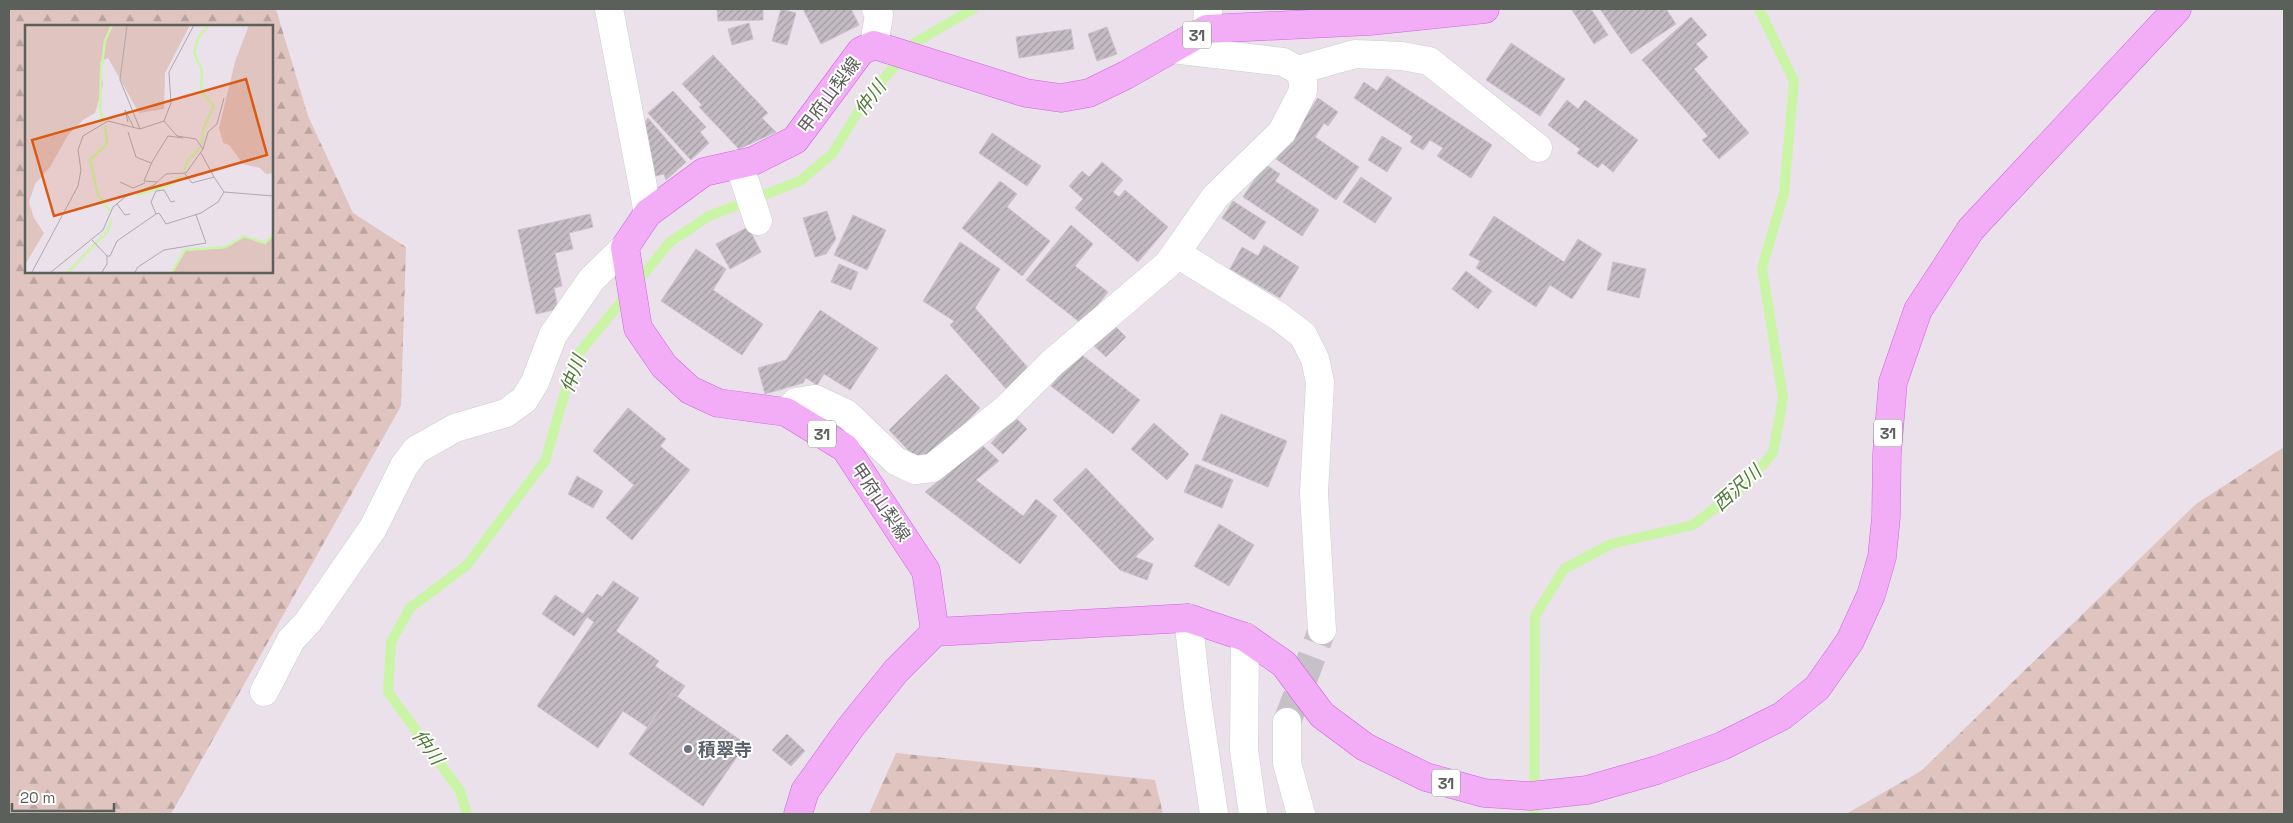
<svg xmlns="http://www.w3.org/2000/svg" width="2293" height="823" font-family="'Space Grotesk','Noto Sans JP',sans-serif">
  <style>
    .forest { fill: url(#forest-firs); fill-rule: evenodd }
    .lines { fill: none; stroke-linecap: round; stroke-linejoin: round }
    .stream { stroke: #caf5a7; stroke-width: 10 }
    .building { fill: url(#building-hatch); stroke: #ccc0cf }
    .minor-tunnel { stroke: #c6c1c7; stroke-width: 28; stroke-dasharray: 28 14; stroke-linecap: butt }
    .minor-casing { stroke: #cbcfca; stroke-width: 29 }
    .major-casing { stroke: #cd64e1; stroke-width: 29 }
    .minor { stroke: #fff; stroke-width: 28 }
    .major { stroke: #f3acf6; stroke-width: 28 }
    .worship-dot { fill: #6b7280; stroke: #fff; stroke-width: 2 }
    .labels { text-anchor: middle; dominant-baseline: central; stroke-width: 4; stroke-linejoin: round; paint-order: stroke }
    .shield { fill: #fff; stroke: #8d908c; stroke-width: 1 }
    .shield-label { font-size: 16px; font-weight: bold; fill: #5c605a }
    .street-label { font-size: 18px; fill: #5c605a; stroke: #fff }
    .worship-label { font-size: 18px; font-weight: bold; fill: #5b616d; stroke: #fff; text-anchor: start }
    .water-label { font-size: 19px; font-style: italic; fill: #517c39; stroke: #fff }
    .inset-river { fill: none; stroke: #caf5a7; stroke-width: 2.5 }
    .inset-road { fill: none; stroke: #ada9ad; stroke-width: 1 }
    .view { fill: #da5a14; fill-opacity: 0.15; stroke: #da5a14; stroke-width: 2.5 }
    .inset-edge { fill: none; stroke: #5c605a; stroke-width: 2.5 }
  </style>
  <defs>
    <pattern id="forest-firs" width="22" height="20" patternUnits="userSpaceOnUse" patternTransform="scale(1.25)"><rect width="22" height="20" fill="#e0c4c0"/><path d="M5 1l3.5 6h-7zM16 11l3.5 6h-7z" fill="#b9a39f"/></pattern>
    <pattern id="building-hatch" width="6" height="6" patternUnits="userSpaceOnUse" patternTransform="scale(1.25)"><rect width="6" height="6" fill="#c3bcc3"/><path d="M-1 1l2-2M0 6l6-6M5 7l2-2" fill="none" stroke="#a29ca1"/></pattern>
  </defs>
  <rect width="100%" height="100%" fill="#eae1eb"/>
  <path class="forest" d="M9,9H276L308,116L353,213L406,247L401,406L171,814H9ZM26,26H271V271H26Z
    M2284,447V814H1846L1921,771L2196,504Z
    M896,753L1155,780L1163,814H869Z"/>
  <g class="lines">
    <path class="stream" d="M467,814L460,791L388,692L391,642L410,608L467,565L545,461L575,358L670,242L709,216L800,181L832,154L864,102L914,43L973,9
      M1534,814L1535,616L1564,569L1611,544L1693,525L1747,483L1773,453L1783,398L1762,268L1784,193L1794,81L1759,9"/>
  </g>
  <path class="building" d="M717,9H763V20L718,21Z
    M781,9L796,13L787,45L772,41Z
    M803,9H851L859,25L821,44Z
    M1575,9H1591L1608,35L1594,44L1572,10Z
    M1600,9H1666L1676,24L1631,54Z
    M1691,17L1707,35L1696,44L1708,57L1694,69L1749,133L1719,159L1702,140L1708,136L1642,60Z
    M749,23L753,39L732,45L728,29Z
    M1107,27L1117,54L1097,61L1088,34Z
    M1071,29L1074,49L1019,58L1016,37Z
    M1511,43L1565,79L1540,116L1486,80Z
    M713,55L768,113L762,118L776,132L739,149L699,107L702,105L682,84Z
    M1387,76L1492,145L1471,178L1437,156L1443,148L1430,140L1423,150L1410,142L1413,137L1354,98L1364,82L1377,91Z
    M673,91L706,127L700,132L709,143L691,160L648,113Z
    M1318,98L1338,112L1328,126L1324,123L1315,137L1359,167L1336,200L1276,159Z
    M1567,100L1578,109L1585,100L1638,140L1613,172L1602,163L1598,168L1577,153L1580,149L1548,125Z
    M648,118L686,162L666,180L664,174L647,178L640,129Z
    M992,133L1041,166L1027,186L979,153Z
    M1382,136L1402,148L1387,172L1368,160Z
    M1102,162L1123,180L1113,192L1119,197L1125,190L1168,227L1138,262L1075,208L1083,199L1069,186L1082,171L1089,177Z
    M1265,164L1280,174L1275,181L1319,210L1302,236L1243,197Z
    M1361,177L1392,198L1375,223L1343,202Z
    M1000,181L1017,194L1007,207L1050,241L1022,276L962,228Z
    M1233,201L1266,222L1254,240L1222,218Z
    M827,211L836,239L826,254L815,257L803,218Z
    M590,214L593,227L569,233L573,249L555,253L562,286L554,288L558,309L536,314L518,230Z
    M853,215L886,230L867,270L834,255Z
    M1494,216L1564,262L1578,239L1602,254L1572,299L1550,285L1536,307L1476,268L1480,261L1469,255Z
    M1071,225L1093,244L1075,266L1108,292L1082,324L1026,280Z
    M748,227L761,252L730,269L716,244Z
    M960,242L1000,269L975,308L1030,370L1007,390L950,325L954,321L923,301Z
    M1264,245L1299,267L1280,298L1230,269L1242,247L1258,256Z
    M696,249L726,269L713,290L763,324L742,355L661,301Z
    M1613,262L1646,269L1639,298L1607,290Z
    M839,264L858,272L851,290L831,282Z
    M1466,271L1492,291L1478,309L1452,289Z
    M820,310L878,348L850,390L824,374L817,385L806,378L803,383L765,394L758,368L786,360Z
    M1111,322L1126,337L1106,357L1091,343Z
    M1078,352L1140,400L1113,434L1051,386Z
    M946,374L980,408L930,457L913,455L889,430Z
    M628,408L666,439L660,446L690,470L632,540L606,518L634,485L593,451Z
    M1221,414L1287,441L1268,487L1202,460Z
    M1015,417L1027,429L1003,454L991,443Z
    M1154,423L1189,454L1167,480L1131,449Z
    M982,445L999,461L976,480L1023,516L1036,499L1057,516L1020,564L925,492Z
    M1196,464L1233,480L1222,508L1184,492Z
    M1086,468L1154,539L1135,557L1153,564L1147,580L1120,570L1053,500Z
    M577,476L603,491L593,508L568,494Z
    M1219,524L1254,545L1229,586L1194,566Z
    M613,581L639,598L616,631L659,661L655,666L685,686L677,697L672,693L647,727L623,711L598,748L537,706L594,622L587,617L574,636L542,614L555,595L583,614L597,594L602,597Z
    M672,693L746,744L703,806L629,754Z
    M787,734L805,751L791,766L772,750Z"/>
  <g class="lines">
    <path class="minor-tunnel" d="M1287,722L1322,630"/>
    <defs>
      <path id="minor" d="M609,9L648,213
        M1207,29L1208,9
        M874,45L879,15L876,9
        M1298,70L1355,54L1402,56L1429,61L1538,148
        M739,164L758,221
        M1176,253L1278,316L1303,335L1315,359L1320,382L1314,493L1322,630
        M786,412L796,402L815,399L847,414L896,461L915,470L932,468L1006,409L1052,363L1168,264L1215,197L1282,132L1303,91V80L1298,70L1283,62L1172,49
        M1188,618L1198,706L1214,814
        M1245,637L1244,750L1253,814
        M264,692L291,640L308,622L373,528L404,466L416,450L455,428L506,413L524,400L535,382L553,335L592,279L625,247
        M1287,722V763L1301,814"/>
      <path id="major" d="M935,632L1188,618L1245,637L1284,664L1322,715L1365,747L1426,777L1484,793L1530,796L1587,790L1657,770L1722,746L1782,716L1817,688L1850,641L1871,595L1882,557L1886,517L1887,453L1893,382L1918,310L1971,229L2177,9
        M935,632L926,571L845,448L786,412L718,403L690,390L664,366L638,328L625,247L648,213L704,172L753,161L795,140L861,51L874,45L1026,93L1061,98L1089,93L1126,75L1207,29L1370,21L1485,9
        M798,814L805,791L850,728L896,671L935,632"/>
    </defs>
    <use href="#minor" class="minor-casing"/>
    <use href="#major" class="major-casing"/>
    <use href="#minor" class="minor"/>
    <use href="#major" class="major"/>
  </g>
  <circle class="worship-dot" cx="688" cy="749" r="5"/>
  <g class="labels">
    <g class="shield">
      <rect x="1183" y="21.5" width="28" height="27" rx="4"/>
      <rect x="1874" y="419.5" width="28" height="27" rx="4"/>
      <rect x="808" y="420.5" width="28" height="27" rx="4"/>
      <rect x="1432" y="769.5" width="28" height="27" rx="4"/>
    </g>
    <g class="shield-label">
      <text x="1197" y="35">31</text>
      <text x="1888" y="433">31</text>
      <text x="822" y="434">31</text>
      <text x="1446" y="783">31</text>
    </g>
    <g class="street-label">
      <text transform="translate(829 95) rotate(-53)">甲府山梨線</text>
      <text transform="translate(881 502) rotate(56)">甲府山梨線</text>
    </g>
    <g class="worship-label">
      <text x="698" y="749">積翠寺</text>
    </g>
    <g class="water-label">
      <text transform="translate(870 98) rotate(-53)">仲川</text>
      <text transform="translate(573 374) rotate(-69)">仲川</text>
      <text transform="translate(1737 488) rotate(-42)">西沢川</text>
      <text transform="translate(428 747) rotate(54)">仲川</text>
    </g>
  </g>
  <g transform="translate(25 25)">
    <rect width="248" height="248" fill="#eae1eb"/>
    <path d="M0,0H165L140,48L139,84L114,88L83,33L75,37L78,60L70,88L58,95L43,110L25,142L10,159L4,177L9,193L19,208L0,240ZM224,0H247L248,148L241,149L235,143L218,139L204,120L198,118L194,103L210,37ZM247,210V247H147L160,225L201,222L219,211L240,218Z" fill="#e0c4c0"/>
    <path class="inset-river" d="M79,97L75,85L76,47L80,16L87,0M80,101L82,119L65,135L73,170L85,186M176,119L179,102L189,81L176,66L177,46L169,28L173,13L184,0M159,145L163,135L175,123M112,170L145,160L156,151M43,247L82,207L87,194M147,247L160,225L201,222L219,211L240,218L248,210"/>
    <path class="inset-road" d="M102,0L95,55L115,104M139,96L146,78L144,47L169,0M103,97L100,85L109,103M103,107L111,132L126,138M178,124L183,107L192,99L199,73M176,128L189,152M160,149L167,158L189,152L199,167M95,157L108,163L120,158M132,157L119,156L127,137L143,111L158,113M150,176L146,177L139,165L131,166L126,177L131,189L134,188L141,199L176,188L193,177L199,167L248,171M92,179L100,190L105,189M67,215L82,231H85L92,216L131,189M7,247L53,161L56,145L53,125L58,111L83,96L115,104L139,96M26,247L78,205L88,182L100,172L129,160L141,149L161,148L178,124L171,114L152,111L139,96M77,247L82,239V231M110,247L113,242L139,225L181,218L171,190"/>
    <path class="view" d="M221,54L242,130L29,191L7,115Z"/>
    <rect width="248" height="248" class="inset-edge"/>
  </g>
  <rect width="2293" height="823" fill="none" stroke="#5c605a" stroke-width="20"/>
  <path d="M12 803v8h102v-8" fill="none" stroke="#5c605a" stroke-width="2.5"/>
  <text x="20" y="803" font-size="15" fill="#5c605a" stroke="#ffffff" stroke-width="4" paint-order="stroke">20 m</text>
</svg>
